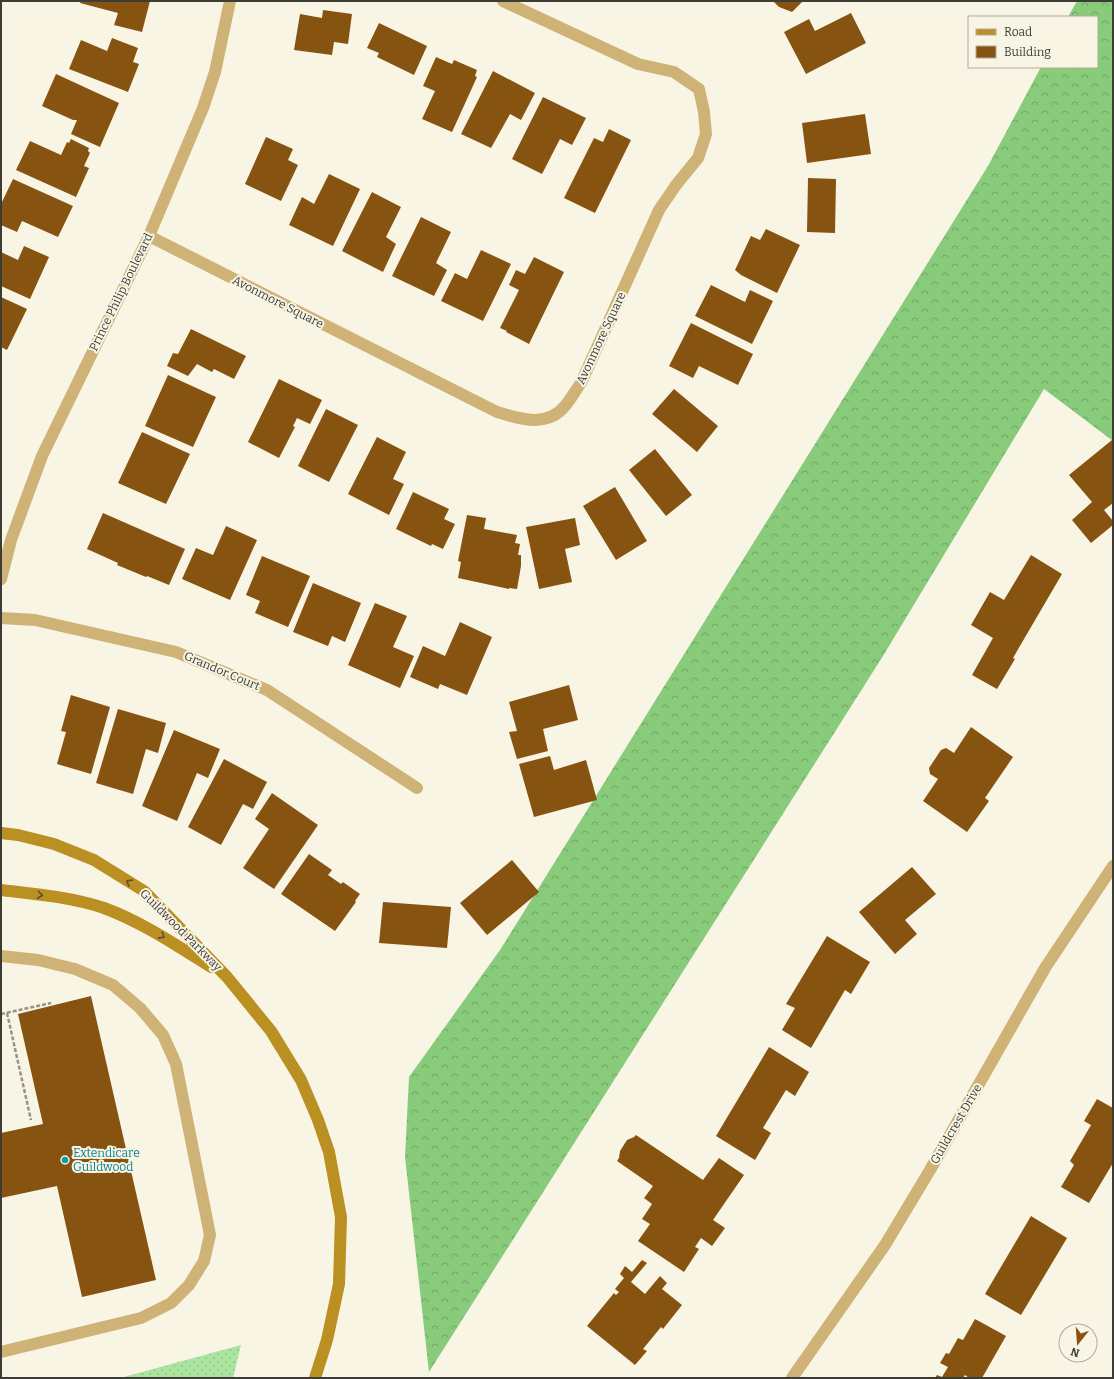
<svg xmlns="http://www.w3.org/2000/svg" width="1114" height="1379" font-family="Bitter,serif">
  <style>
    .grass { fill: url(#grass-dots) }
    .forest { fill: url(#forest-crowns) }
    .building { fill: #875310 }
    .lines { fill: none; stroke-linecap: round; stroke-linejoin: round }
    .path { stroke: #959287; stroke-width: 2.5; stroke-dasharray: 4 2; stroke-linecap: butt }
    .lane { stroke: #ceb276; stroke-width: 12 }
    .street { stroke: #ceb276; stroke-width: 12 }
    .secondary { stroke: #ba9023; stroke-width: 12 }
    .oneway { stroke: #5c5030 }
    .culture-dot { fill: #0f9aa8; stroke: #f9f5e5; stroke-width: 1.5 }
    .labels { text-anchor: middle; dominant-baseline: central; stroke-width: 4; stroke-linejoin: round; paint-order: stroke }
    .street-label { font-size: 12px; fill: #3d3b35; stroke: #f9f5e5 }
    .culture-label { font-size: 12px; fill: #0d838f; stroke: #f9f5e5; text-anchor: start }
  </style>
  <defs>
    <pattern id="grass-dots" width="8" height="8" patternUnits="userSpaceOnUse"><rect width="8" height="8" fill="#aae49f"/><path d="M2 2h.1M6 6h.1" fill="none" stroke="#93c48a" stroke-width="1.8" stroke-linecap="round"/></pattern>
    <pattern id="forest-crowns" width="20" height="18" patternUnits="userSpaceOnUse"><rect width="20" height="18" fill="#88cb7b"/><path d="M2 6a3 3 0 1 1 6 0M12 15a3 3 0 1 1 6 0" fill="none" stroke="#70a666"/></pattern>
  </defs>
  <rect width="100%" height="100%" fill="#f9f5e5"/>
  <path class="grass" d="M241,1345L233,1378H120Z"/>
  <path class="forest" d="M1077,1H1113V441L1044,389L883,656L429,1372L405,1157L409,1077L500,950L988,166L1041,67H1097V17H1068Z"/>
  <path class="building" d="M81,1H150L142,32L114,25L118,13L80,3Z
    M773,1H803L792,12L779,7Z
    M323,10L352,14L348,44L334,42L332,55L294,50L300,14L322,18Z
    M851,13L866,43L806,74L784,32L809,19L815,31Z
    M379,23L427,46L414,75L377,57L379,53L367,48Z
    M112,38L138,48L133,62L139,64L128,92L69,69L81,40L107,51Z
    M436,57L452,64L454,60L477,70L475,76L477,77L452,132L422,119L435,91L423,86Z
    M493,71L535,93L521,120L510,114L491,148L461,134Z
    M56,74L119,103L100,147L71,134L77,120H73L42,106Z
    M543,97L586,118L572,145L560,139L542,174L512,159Z
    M865,114L871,154L807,163L802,123Z
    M609,129L631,140L595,213L564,198L594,138L603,142Z
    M266,137L293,149L288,160L298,165L281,201L245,184Z
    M71,139L89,148L88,151L90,153L84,166L89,168L76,197L16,170L30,141L61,155L67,142L69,143Z
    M329,174L360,189L333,246L289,225L302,197L314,204Z
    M808,178L836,179L835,233L807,232Z
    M13,179L73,206L58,237L22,221L17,232L1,225V204Z
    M372,192L401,207L386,237L396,244L383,272L342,251Z
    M421,217L451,232L436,263L447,270L434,296L392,276Z
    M766,229L800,245L777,293L741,275L735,270L751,236L760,240Z
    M24,246L49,257L30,299L1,286V252L18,260Z
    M481,250L511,264L483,321L441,301L455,273L467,279Z
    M534,257L564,272L529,344L506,332L507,331L500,328L519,290L509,285L516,270L525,274Z
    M711,285L745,302L750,290L773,301L752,344L695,316Z
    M1,297L27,309L7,350L1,347Z
    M691,323L753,354L738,385L699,366L693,378L669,366Z
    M191,329L246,356L234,379L214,369L212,372L197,364L188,376L167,366L173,353L178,354Z
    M168,375L216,397L193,447L145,426Z
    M279,379L322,400L310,424L297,418L293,426L295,427L279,458L248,442Z
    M674,389L718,426L697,452L652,414Z
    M326,409L358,425L329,482L298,466Z
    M142,432L190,454L166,504L118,483Z
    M377,437L406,452L393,479L404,484L389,515L348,494Z
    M1112,440L1113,503L1104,510L1113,521V525L1091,543L1072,520L1092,502L1069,475Z
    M655,449L692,495L666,516L629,470Z
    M615,487L647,541L616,560L583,506Z
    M413,492L449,509L444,519L455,524L443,549L432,544L431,546L396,529Z
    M103,513L185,549L169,585L147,576L146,577L117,565L118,563L87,549Z
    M467,515L486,518L484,529L517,535L515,543L520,544L518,555H521V566L517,589L509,588V589L458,578L461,562L458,561Z
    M575,518L580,545L565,549L572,582L539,589L526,527Z
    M226,526L257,540L230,600L182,579L196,548L213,555Z
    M1031,555L1062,574L1013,658L1015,659L997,689L972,675L993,638L971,625L990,592L1004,600Z
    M262,556L310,576L288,627L255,613L260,601L246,595Z
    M313,583L361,603L345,642L332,636L328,646L293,632Z
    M375,603L407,616L393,647L414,656L400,688L348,665Z
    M460,622L492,637L467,695L440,684L438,689L410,677L423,646L445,656Z
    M569,685L578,720L543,729L548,751L517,759L509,732L517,731L509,702Z
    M71,695L110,707L91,774L57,764L66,732L61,731Z
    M118,709L166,723L158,753L146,749L133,794L96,783Z
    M971,727L1013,757L985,798L989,801L967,832L923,801L938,779L930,774L929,768L941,750L946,748L954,753Z
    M174,730L220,749L208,778L197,773L177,821L142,806Z
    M550,756L554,770L586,760L597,800L534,817L519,764Z
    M224,759L267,782L253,809L243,804L221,845L188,827Z
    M272,793L318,825L274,889L243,868L269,829L255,819Z
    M309,854L332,870L328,875L341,884L343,882L360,894L355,901L356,902L335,931L281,894Z
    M512,860L539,892L487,935L460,903Z
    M912,867L936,894L905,920L917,934L895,954L859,912Z
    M383,902L451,907L447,948L379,943Z
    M827,936L870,962L851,994L845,990L811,1048L782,1030L795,1008L786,1004Z
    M91,996L156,1280L82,1297L57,1186L1,1198V1133L43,1124L18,1014Z
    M769,1047L809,1072L795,1096L786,1090L763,1128L771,1133L755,1160L716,1136Z
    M1097,1099L1113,1108V1163L1089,1203L1061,1187L1074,1165L1070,1161L1091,1125L1084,1121Z
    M636,1135L703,1180L719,1158L744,1175L713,1220L725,1228L712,1246L701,1238L695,1247L699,1249L684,1272L638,1241L650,1224L642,1219L652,1204L644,1198L653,1186L617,1161L619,1158L620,1151L627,1140L634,1137Z
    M1031,1216L1067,1238L1021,1315L985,1294Z
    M642,1260L647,1263L631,1282L645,1294L660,1276L667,1283L662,1289L682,1305L663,1329L661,1327L643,1349L647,1351L635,1365L587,1326L614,1293L616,1295L619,1292L615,1289L624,1278L620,1274L625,1266L632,1272Z
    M975,1319L1006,1336L982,1378H969L965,1375L963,1378H935L937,1375L942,1377L948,1367L940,1363L946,1353L949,1354L958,1338L963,1340Z"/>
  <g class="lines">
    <path class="path" d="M7,1013L31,1120
      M1,1014L51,1003"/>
    <path class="lane" d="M1,956L38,960L75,969L113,985L140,1008L163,1035L176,1064L210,1235L204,1261L189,1285L171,1303L141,1318L1,1352"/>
    <path class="street" d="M149,236L497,412C520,419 547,428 565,406C571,399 575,391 581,383L659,210L676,185L698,158L706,134L704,112L699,89L674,72L638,64L503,1
      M1,579L11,540L42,456L149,236L203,108L215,72L230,1
      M1,618L35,620L176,652L267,690L417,788
      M792,1378L885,1245L930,1170L1045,968L1113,866"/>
    <path class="secondary" d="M1,833L18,835L54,844L94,860L144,891L227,977L271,1031L301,1080L318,1120L329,1152L341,1217L339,1284L327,1340L315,1378
      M1,890C35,894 71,897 104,908C142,922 176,945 211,967"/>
  </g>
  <defs><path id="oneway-chevron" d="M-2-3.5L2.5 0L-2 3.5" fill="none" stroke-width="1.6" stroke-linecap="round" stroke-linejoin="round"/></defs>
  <g class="oneway">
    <use href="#oneway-chevron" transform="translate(129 882) rotate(-148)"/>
    <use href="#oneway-chevron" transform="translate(40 895) rotate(6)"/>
    <use href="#oneway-chevron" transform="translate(162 936) rotate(32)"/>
  </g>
  <circle class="culture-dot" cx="65" cy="1160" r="4"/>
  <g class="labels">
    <g class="street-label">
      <text transform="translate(121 292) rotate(-64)">Prince Philip Boulevard</text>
      <text transform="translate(278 302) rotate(27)">Avonmore Square</text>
      <text transform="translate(601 338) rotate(-65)">Avonmore Square</text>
      <text transform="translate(222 671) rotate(23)">Grandor Court</text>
      <text transform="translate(181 930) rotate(45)">Guildwood Parkway</text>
      <text transform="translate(956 1124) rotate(-60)">Guildcrest Drive</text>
    </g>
    <g class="culture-label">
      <text x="73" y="1153">Extendicare<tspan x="73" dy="14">Guildwood</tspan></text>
    </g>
  </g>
  <rect width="1114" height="1379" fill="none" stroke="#3d3b35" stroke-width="4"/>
  <rect x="968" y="16" width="130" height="52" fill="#f9f5e5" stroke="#aeab9f"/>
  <rect x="976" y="29" width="20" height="6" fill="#ba9023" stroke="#aeab9f"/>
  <text x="1004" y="36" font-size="12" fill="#3d3b35">Road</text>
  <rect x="976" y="46" width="20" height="12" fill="#875310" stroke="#aeab9f"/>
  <text x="1004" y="56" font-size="12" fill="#3d3b35">Building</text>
  <g transform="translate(1078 1343) rotate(197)"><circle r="19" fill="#f9f5e5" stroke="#aeab9f"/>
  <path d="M0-3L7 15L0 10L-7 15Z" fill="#8e4e16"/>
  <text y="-6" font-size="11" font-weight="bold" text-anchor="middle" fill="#3d3b35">N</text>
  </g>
</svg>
